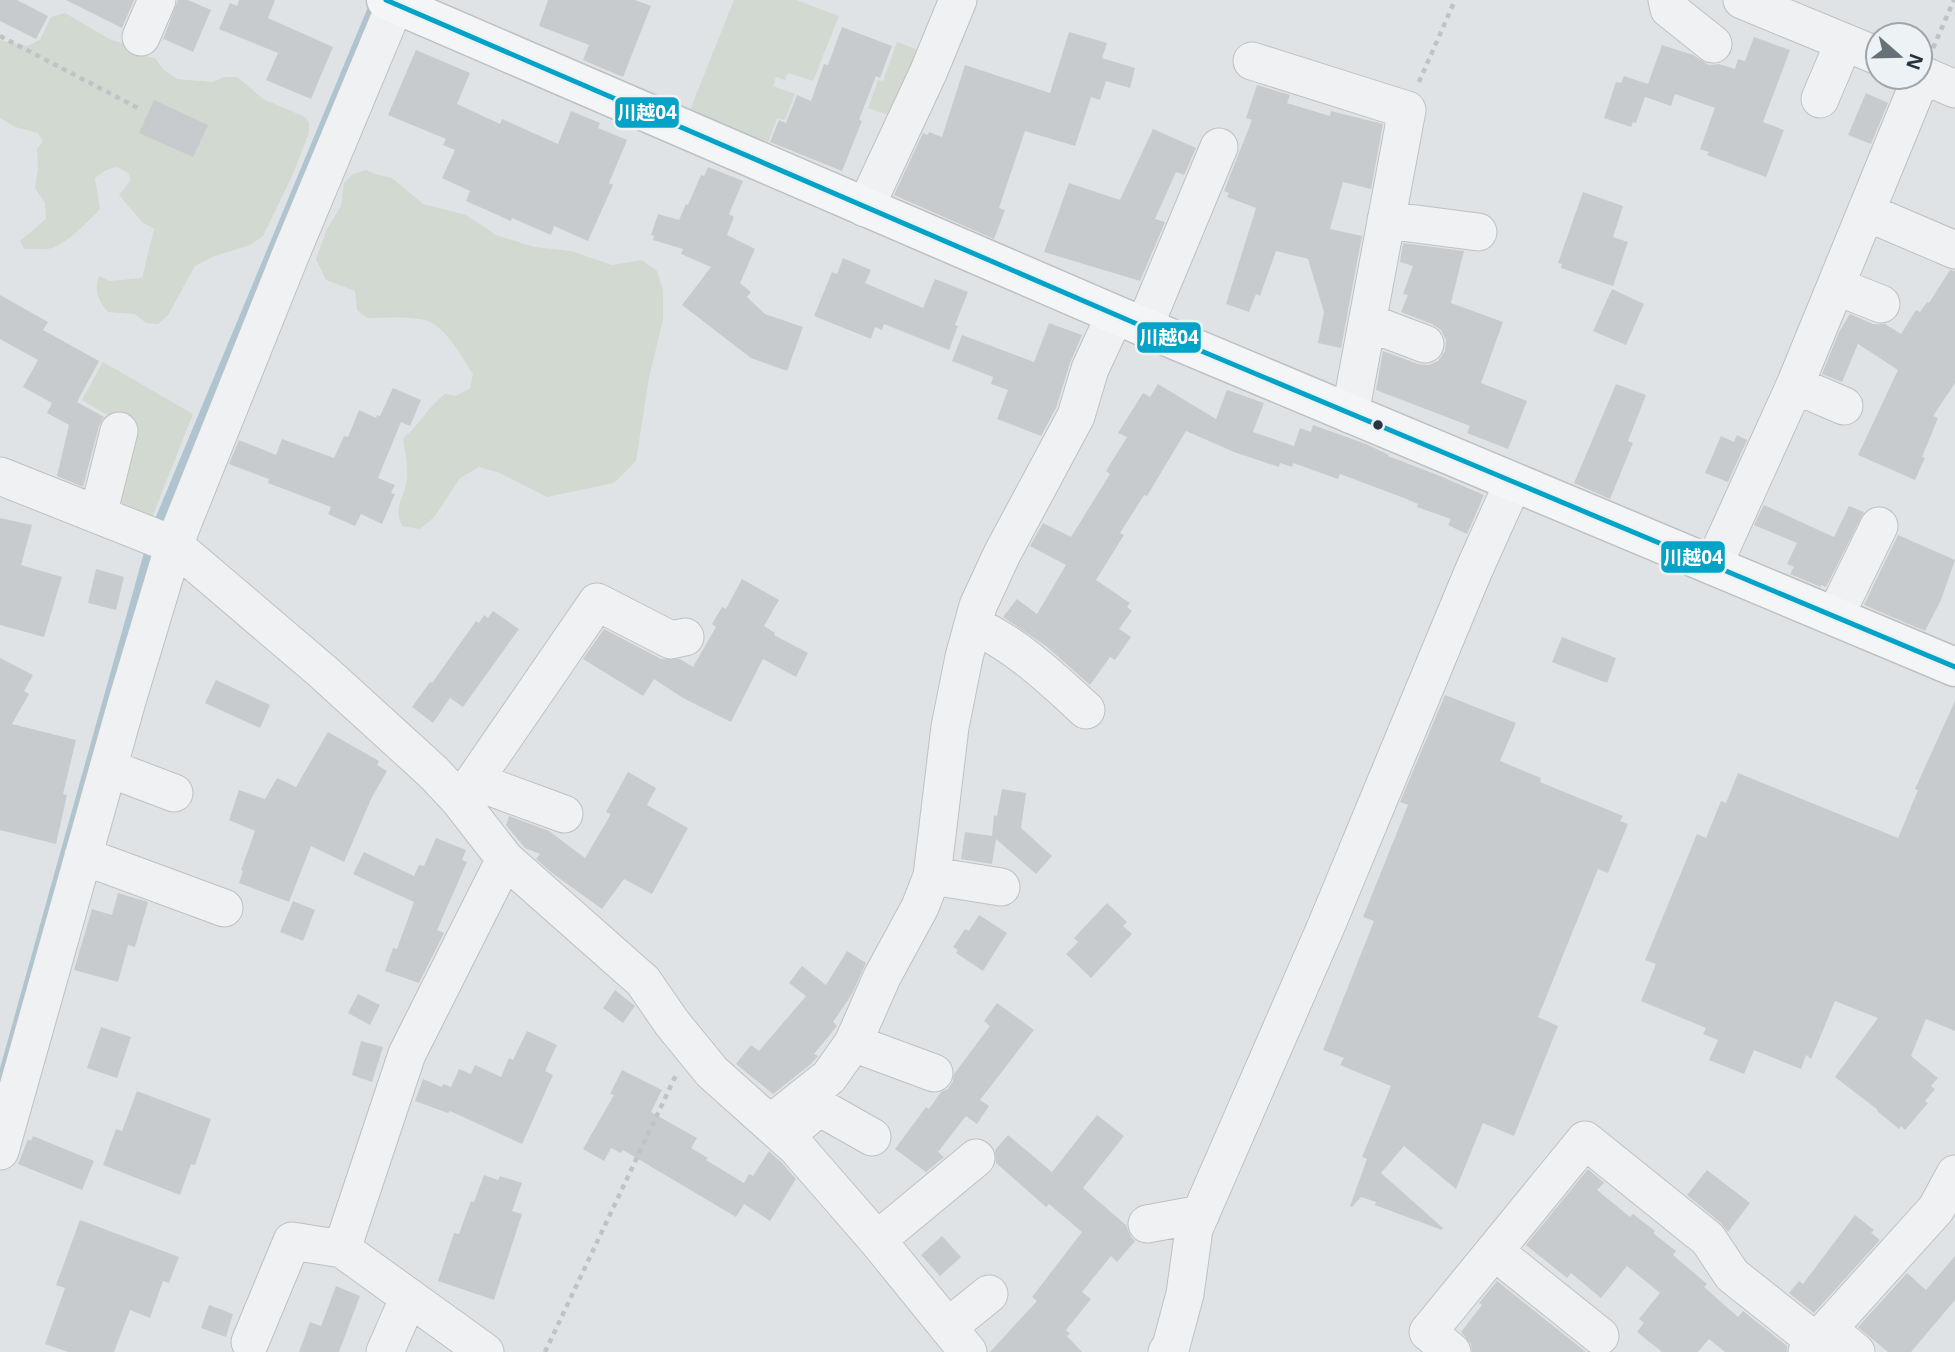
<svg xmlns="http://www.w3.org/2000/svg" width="1955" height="1352" font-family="'Noto Sans','Noto Sans JP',sans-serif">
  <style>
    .green { fill: #d2d9d0 }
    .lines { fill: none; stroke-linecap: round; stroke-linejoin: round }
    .stream { stroke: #aec4d1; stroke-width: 8 }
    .building { fill: #c8cbcd }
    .minor-casing { stroke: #bec1c3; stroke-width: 39 }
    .major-casing { stroke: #bcc0c3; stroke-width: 41 }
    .path { stroke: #bfc3c5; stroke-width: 4.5; stroke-dasharray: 5 5; stroke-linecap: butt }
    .minor { stroke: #eff1f2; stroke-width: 37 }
    .major { stroke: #f4f5f6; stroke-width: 38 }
    .bus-1-casing { stroke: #edf2f5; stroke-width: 10 }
    .bus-1 { stroke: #02a3c7; stroke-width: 5 }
    .bus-dot { fill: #27333e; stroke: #edf2f5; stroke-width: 2.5 }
    .line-badge { stroke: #edf2f5; stroke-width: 2.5 }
    .badge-label { font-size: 19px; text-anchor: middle; font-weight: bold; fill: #fff }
  </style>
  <rect width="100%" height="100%" fill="#e0e3e5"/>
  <path class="green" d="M734,0H796L839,16L813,81L788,73L785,80L776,77L773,86L795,94L785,120L777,118L767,145L688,115Z
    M65,13L111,40L125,44L140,55L155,58L164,70L177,79L213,82L224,77H237L263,99L303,116L309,122V133L292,176L263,236L250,245L212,257L195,266L168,315L158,324L146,323L135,314L108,312C98,301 94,291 99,276L110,281L142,278L154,229L142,222L119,195L131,180L128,173L116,167L106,170L95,178L100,209C89,221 67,243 52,248C44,250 32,248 24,249L20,241L46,219L45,203L35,188L38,168L37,149L43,141L38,133L15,127L0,118V40L27,46L40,40L51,17Z
    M897,42L921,51L897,118L868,108L878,80L883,81Z
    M366,170L375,174L392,178L423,204L466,215L496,235L534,247L571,251L612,265L642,260L657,271L663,290V320L649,378L636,461L614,483L547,497L500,473L479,467L460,478L435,516L420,529L402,526C392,505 406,497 407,478C408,465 405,452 403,439C419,425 428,407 445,394L456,396L470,388L473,374C463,358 449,333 432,323C419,315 383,318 367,318L357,310L355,291L326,280L316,259L327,229L341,206L344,183L353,174Z
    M103,362L193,414L151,520L112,505L126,426L82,400Z"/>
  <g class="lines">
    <path class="stream" d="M156,527L374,3
      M0,1083L150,546"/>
  </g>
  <path class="building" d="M0,0H17L48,16L36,39L0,21Z
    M66,0H134L122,28Z
    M178,0H188L211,10L193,52L164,39L162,42Z
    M239,0H275L268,18L333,47L311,99L266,80L278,53L219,29L230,3L237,6Z
    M548,0H635L651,6L623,77L583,60L589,45L539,26Z
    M842,27L892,46L880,78L876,76L859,120L862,121L842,171L770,142L779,120L786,123L797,95L811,101L824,64L828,65Z
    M1069,32L1107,43L1102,58L1135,68L1130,88L1106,81L1100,100L1091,97L1075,146L1025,131L999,208L1005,210L994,239L894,195L923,133L928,135L929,132L942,137L965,65L1050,93Z
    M1754,37L1790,50L1763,122L1784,130L1766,177L1707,155L1709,152L1700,149L1715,108L1675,94L1671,106L1645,97L1636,123L1633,122L1631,127L1604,118L1616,82L1621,83L1624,76L1648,84L1662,45L1693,55L1709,65L1719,64L1735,69L1738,59L1745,61Z
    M416,50L470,73L457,104L500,124L502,119L558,144L571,111L600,123L598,128L627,140L609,183L613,185L588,241L554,226L551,235L512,218L511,221L466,201L470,191L442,178L455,150L443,145L446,139L388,115Z
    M1257,85L1290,95L1287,103L1330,116L1331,111L1383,124L1371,189L1343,182L1330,229L1362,236L1341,348L1318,343L1324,312L1308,259L1276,251L1260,296L1256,294L1249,312L1226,304L1256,208L1227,197L1229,193L1224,191L1252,120L1246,118Z
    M1866,93L1888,103L1871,144L1848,135Z
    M154,100L208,125L193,157L139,133Z
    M1153,129L1196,148L1184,175L1176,172L1155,219L1165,222L1140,281L1044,252L1069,183L1120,200Z
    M708,167L743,181L729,214L734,217L727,235L755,249L740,283L751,292L747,297L765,314L803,327L787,371L751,358L682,305L711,267L681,254L683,249L653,240L654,236L651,235L658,214L679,220L686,204L688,205L701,175L704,176Z
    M1583,192L1623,206L1613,237L1628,242L1613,286L1561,268L1562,264L1558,263Z
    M1403,243L1464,251L1451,303L1503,322L1481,383L1527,401L1508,449L1467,433L1470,426L1376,390L1383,351L1418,364L1428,365L1438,361L1445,351L1446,340L1441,330L1432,324L1401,312L1408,295L1403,294L1413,266L1400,262Z
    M843,258L871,270L865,283L923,308L935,279L968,292L955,325L958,326L949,350L884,324L882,330L875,327L871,339L814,316L832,272L837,274Z
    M1950,270L1955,271V383L1933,416L1938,418L1922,457L1925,458L1915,480L1858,455L1898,370L1858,344L1842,382L1822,374L1839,332L1850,314L1873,324H1885L1901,334L1916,310L1920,312L1927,302L1929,303Z
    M1612,289L1644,304L1626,345L1593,331Z
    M0,295L48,322L43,330L99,361L77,402L104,417L99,426L83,487L57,476L69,425L47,413L52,403L23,387L38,360L0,339Z
    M1049,323L1082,335L1070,363L1056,408L1041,436L997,419L1008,390L991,384L993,377L952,361L962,335L1034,362Z
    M1158,384L1216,419L1227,390L1264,403L1253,432L1294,446L1300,428L1311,432L1313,425L1366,444L1389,455L1388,456L1435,474L1484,495L1467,534L1448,525L1451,519L1417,507L1418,504L1404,498L1340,474L1338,479L1293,463L1292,467L1280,463L1279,467L1234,452L1186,431L1147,496L1144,495L1120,533L1124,535L1096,580L1130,603L1127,607L1132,611L1119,629L1131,637L1115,660L1110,657L1090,685L1046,646L1003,617L1017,599L1037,614L1066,565L1030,546L1043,523L1071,537L1110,474L1106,471L1127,437L1118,433L1143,393L1150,397Z
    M1616,384L1646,395L1628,441L1633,443L1610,499L1574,483Z
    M393,388L421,400L410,426L401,422L378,478L395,485L391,493L395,494L382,524L361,514L355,526L328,514L331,507L268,483L269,479L229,464L239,440L276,455L282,439L334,458L344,436L348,437L359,410L376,418L377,415L380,416Z
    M1737,435L1747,440L1728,482L1705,473L1721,436L1734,442Z
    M1764,505L1834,537L1849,506L1864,512L1826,587L1821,585V587L1790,574L1794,567L1787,564L1797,543L1754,525Z
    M0,518L32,525L21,565L62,577L44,637L0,625Z
    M1898,535L1955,560L1941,600L1925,631L1864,605Z
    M96,569L124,577L116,610L88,603Z
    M742,579L779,600L764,626L775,633L774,635L808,653L796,677L763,659L731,722L683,698L654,679L643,696L583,659L604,629L661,659H680L693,667L716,627L712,624L722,607L726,609Z
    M493,611L519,629L463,707L450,698L433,723L412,707L430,682L432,683L476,621L479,623L484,615L488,618Z
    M1562,637L1616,658L1607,683L1552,662Z
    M0,658L33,675L24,691L29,694L12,724L76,740L63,794L67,795L56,844L0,830Z
    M216,680L270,705L260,728L205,703Z
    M1445,695L1516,723L1500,761L1541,778L1540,782L1623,816L1620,821L1628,824L1608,873L1598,869L1538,1017L1558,1026L1514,1136L1483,1123L1456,1189L1404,1146L1381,1173L1443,1228L1442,1230L1375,1205L1376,1202L1361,1197L1352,1207L1350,1206L1367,1159L1362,1157L1391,1086L1340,1065L1344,1058L1323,1050L1374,921L1363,917L1408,805L1400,802Z
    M1955,701V1031L1926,1019L1911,1056L1938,1078L1931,1086L1935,1089L1925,1101L1928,1103L1905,1130L1901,1126L1899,1129L1877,1111L1878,1110L1835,1077L1878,1018L1835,1001L1811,1059L1806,1055L1801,1069L1754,1050L1744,1074L1709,1060L1718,1040L1703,1034L1706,1028L1641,1001L1656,964L1645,960L1697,834L1706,838L1721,801L1726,803L1738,773L1898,838L1918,790L1915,789Z
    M328,732L379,761L377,765L387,771L372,797L344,862L311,846L289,902L239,883L243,871L241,870L255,831L229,820L239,790L265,799L277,778L296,787Z
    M628,772L656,788L647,805L688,828L652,894L624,879L602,909L552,873L536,859L540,854L525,848L506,825L509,816L549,831L585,858L611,814L606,812Z
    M1002,789L1026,793L1021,828L1052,856L1036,874L996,839L992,864L961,859L965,832L992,836L994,815L997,816Z
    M436,838L466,850L462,860L467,862L437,930L444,933L419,983L385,971L393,948L397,949L414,902L353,874L364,852L414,876L419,865L424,866Z
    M118,893L148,902L135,947L128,945L118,982L74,970L92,909L112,915Z
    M293,901L315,910L303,941L280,932Z
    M1107,903L1127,922L1123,926L1132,934L1091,978L1066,954L1078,942L1074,938Z
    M979,915L1007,933L983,971L956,953L958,950L953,947L965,929L969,931Z
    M847,951L866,963L852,994L833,1022L837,1026L814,1054L818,1056L811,1064L773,1094L736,1064L751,1045L759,1051L806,996L789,983L802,966L826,985Z
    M615,990L635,1006L623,1023L603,1008Z
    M358,994L380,1005L370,1025L348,1013Z
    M997,1003L1034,1030L980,1100L989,1106L977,1124L966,1116L938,1152L944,1157L926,1172L895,1149L926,1107L929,1109L941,1092L948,1089L953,1081L954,1074L990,1026L984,1021Z
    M101,1027L131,1037L117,1078L87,1068Z
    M527,1031L557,1045L545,1071L553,1075L522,1144L450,1111L448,1113L415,1101L423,1079L442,1087L443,1084L451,1087L459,1069L471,1074L475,1065L501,1077L509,1058L513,1060Z
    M361,1041L383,1047L372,1082L352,1075Z
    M622,1070L662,1090L651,1112L697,1138L691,1148L708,1158L706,1160L744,1183L749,1174L753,1176L769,1151L782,1163L796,1179L770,1221L744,1204L736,1217L623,1150L621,1153L611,1148L604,1161L583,1149L614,1095L610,1094Z
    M137,1091L211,1119L195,1165L191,1164L180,1195L103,1165L116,1129L122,1131Z
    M1097,1115L1124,1136L1083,1188L1126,1225L1131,1237L1135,1241L1117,1262L1111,1256L1082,1292L1091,1299L1066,1330L1070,1334L1067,1336L1082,1352H990L1037,1301L1032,1297L1082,1232L1049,1204L1046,1207L996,1163L995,1150L1008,1135L1052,1172Z
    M33,1136L94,1161L82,1190L18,1164L28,1139L31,1141Z
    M1588,1169L1604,1183L1597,1190L1630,1217L1633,1214L1655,1231L1653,1233L1676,1251L1673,1255L1707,1284L1704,1287L1738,1317L1743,1311L1787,1346V1352H1725L1709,1339L1698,1352H1662L1637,1332L1644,1323L1639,1319L1660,1293L1627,1266L1601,1298L1571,1273L1567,1278L1526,1245Z
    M1707,1170L1750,1203L1728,1232L1721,1223L1687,1195Z
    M484,1175L498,1180L500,1176L522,1183L512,1211L522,1214L494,1300L438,1281L454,1233L459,1234L471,1201L474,1202Z
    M1855,1215L1874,1230L1871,1233L1880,1240L1814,1313L1789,1293L1799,1281L1803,1284Z
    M80,1220L179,1257L169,1283L163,1281L150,1318L130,1310L114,1352H68L45,1344L65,1288L56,1285Z
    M942,1236L961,1257L940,1276L921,1255Z
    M1955,1256V1300L1911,1352H1888L1858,1327L1907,1273L1926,1290Z
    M1497,1281L1547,1321L1586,1352H1472L1471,1344L1461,1332L1482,1305L1479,1303Z
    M336,1286L360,1296L339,1352H299L310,1322L321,1326Z
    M209,1305L233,1314L226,1337L201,1328Z"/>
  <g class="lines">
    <defs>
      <path id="minor" d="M1667,0L1669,9L1713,44
        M1742,0L1878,56
        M141,37L157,0
        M1252,61L1407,110L1350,414
        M1920,74L1955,89
        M1820,99L1844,42
        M865,208L928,73L958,0
        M1866,212L1955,250
        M1386,220L1478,232
        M1836,286L1881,304
        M1367,322L1425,344
        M1144,327L1219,147
        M1795,385L1844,406
        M0,476L174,545L322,671L434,773L460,801L505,859L643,981L672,1023L712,1072L797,1148L877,1240L968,1352
        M98,515L119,431
        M1713,566L1795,385L1922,75
        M1835,616L1879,526
        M973,625C1017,645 1051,678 1086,710
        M108,768L174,793
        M474,781L564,814
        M460,801L597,602L671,640L685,637
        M83,856L224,908
        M932,876L1001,887
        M853,1043L934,1073
        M771,1123L829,1077L853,1043L882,977L920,907L932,876L950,727L964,657L978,606L1002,554L1076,416L1090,369L1115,315
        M789,1133L819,1107L872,1137
        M0,1151L127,701L174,545L290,256L397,0
        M1147,1224L1201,1214
        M877,1240L976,1158
        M1494,1251L1600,1336
        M948,1327L989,1294
        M1828,1329L1856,1352
        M250,1342L292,1241L342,1249
        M385,1352L409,1297
        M485,1352L342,1249L407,1054L505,859
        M1167,1352L1171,1346L1185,1294L1194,1229L1327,924L1473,572L1513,483
        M1452,1352L1428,1332L1585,1140L1708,1239L1732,1275L1815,1341
        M1807,1352L1936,1209L1955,1174"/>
      <path id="major" d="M386,0L1144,327L1955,667"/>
    </defs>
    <use href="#minor" class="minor-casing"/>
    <use href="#major" class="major-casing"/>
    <path class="path" d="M0,36L138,108
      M1933,48L1954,0
      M1419,82L1455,0
      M545,1352L676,1075"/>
    <use href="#minor" class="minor"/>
    <use href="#major" class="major"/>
    <defs>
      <path id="bus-1" d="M386,0L1144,327L1955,667"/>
    </defs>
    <use href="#bus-1" class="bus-1-casing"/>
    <use href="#bus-1" class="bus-1"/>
  </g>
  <circle class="bus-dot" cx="1378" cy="425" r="6"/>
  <g class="line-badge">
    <rect x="614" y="96" width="66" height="33" rx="7" fill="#02a3c7"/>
    <rect x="1136" y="321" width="66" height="33" rx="7" fill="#02a3c7"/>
    <rect x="1660" y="540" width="66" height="34" rx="7" fill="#02a3c7"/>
  </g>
  <g class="badge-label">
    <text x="647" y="119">川越04</text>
    <text x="1169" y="344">川越04</text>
    <text x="1693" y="564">川越04</text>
  </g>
  <g transform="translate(1899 56) rotate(110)"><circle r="33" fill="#edf2f5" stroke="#9ea6ac" stroke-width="2"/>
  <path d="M0-5L12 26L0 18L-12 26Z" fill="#687178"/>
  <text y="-10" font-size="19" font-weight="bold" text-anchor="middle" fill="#27333e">N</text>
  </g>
</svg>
